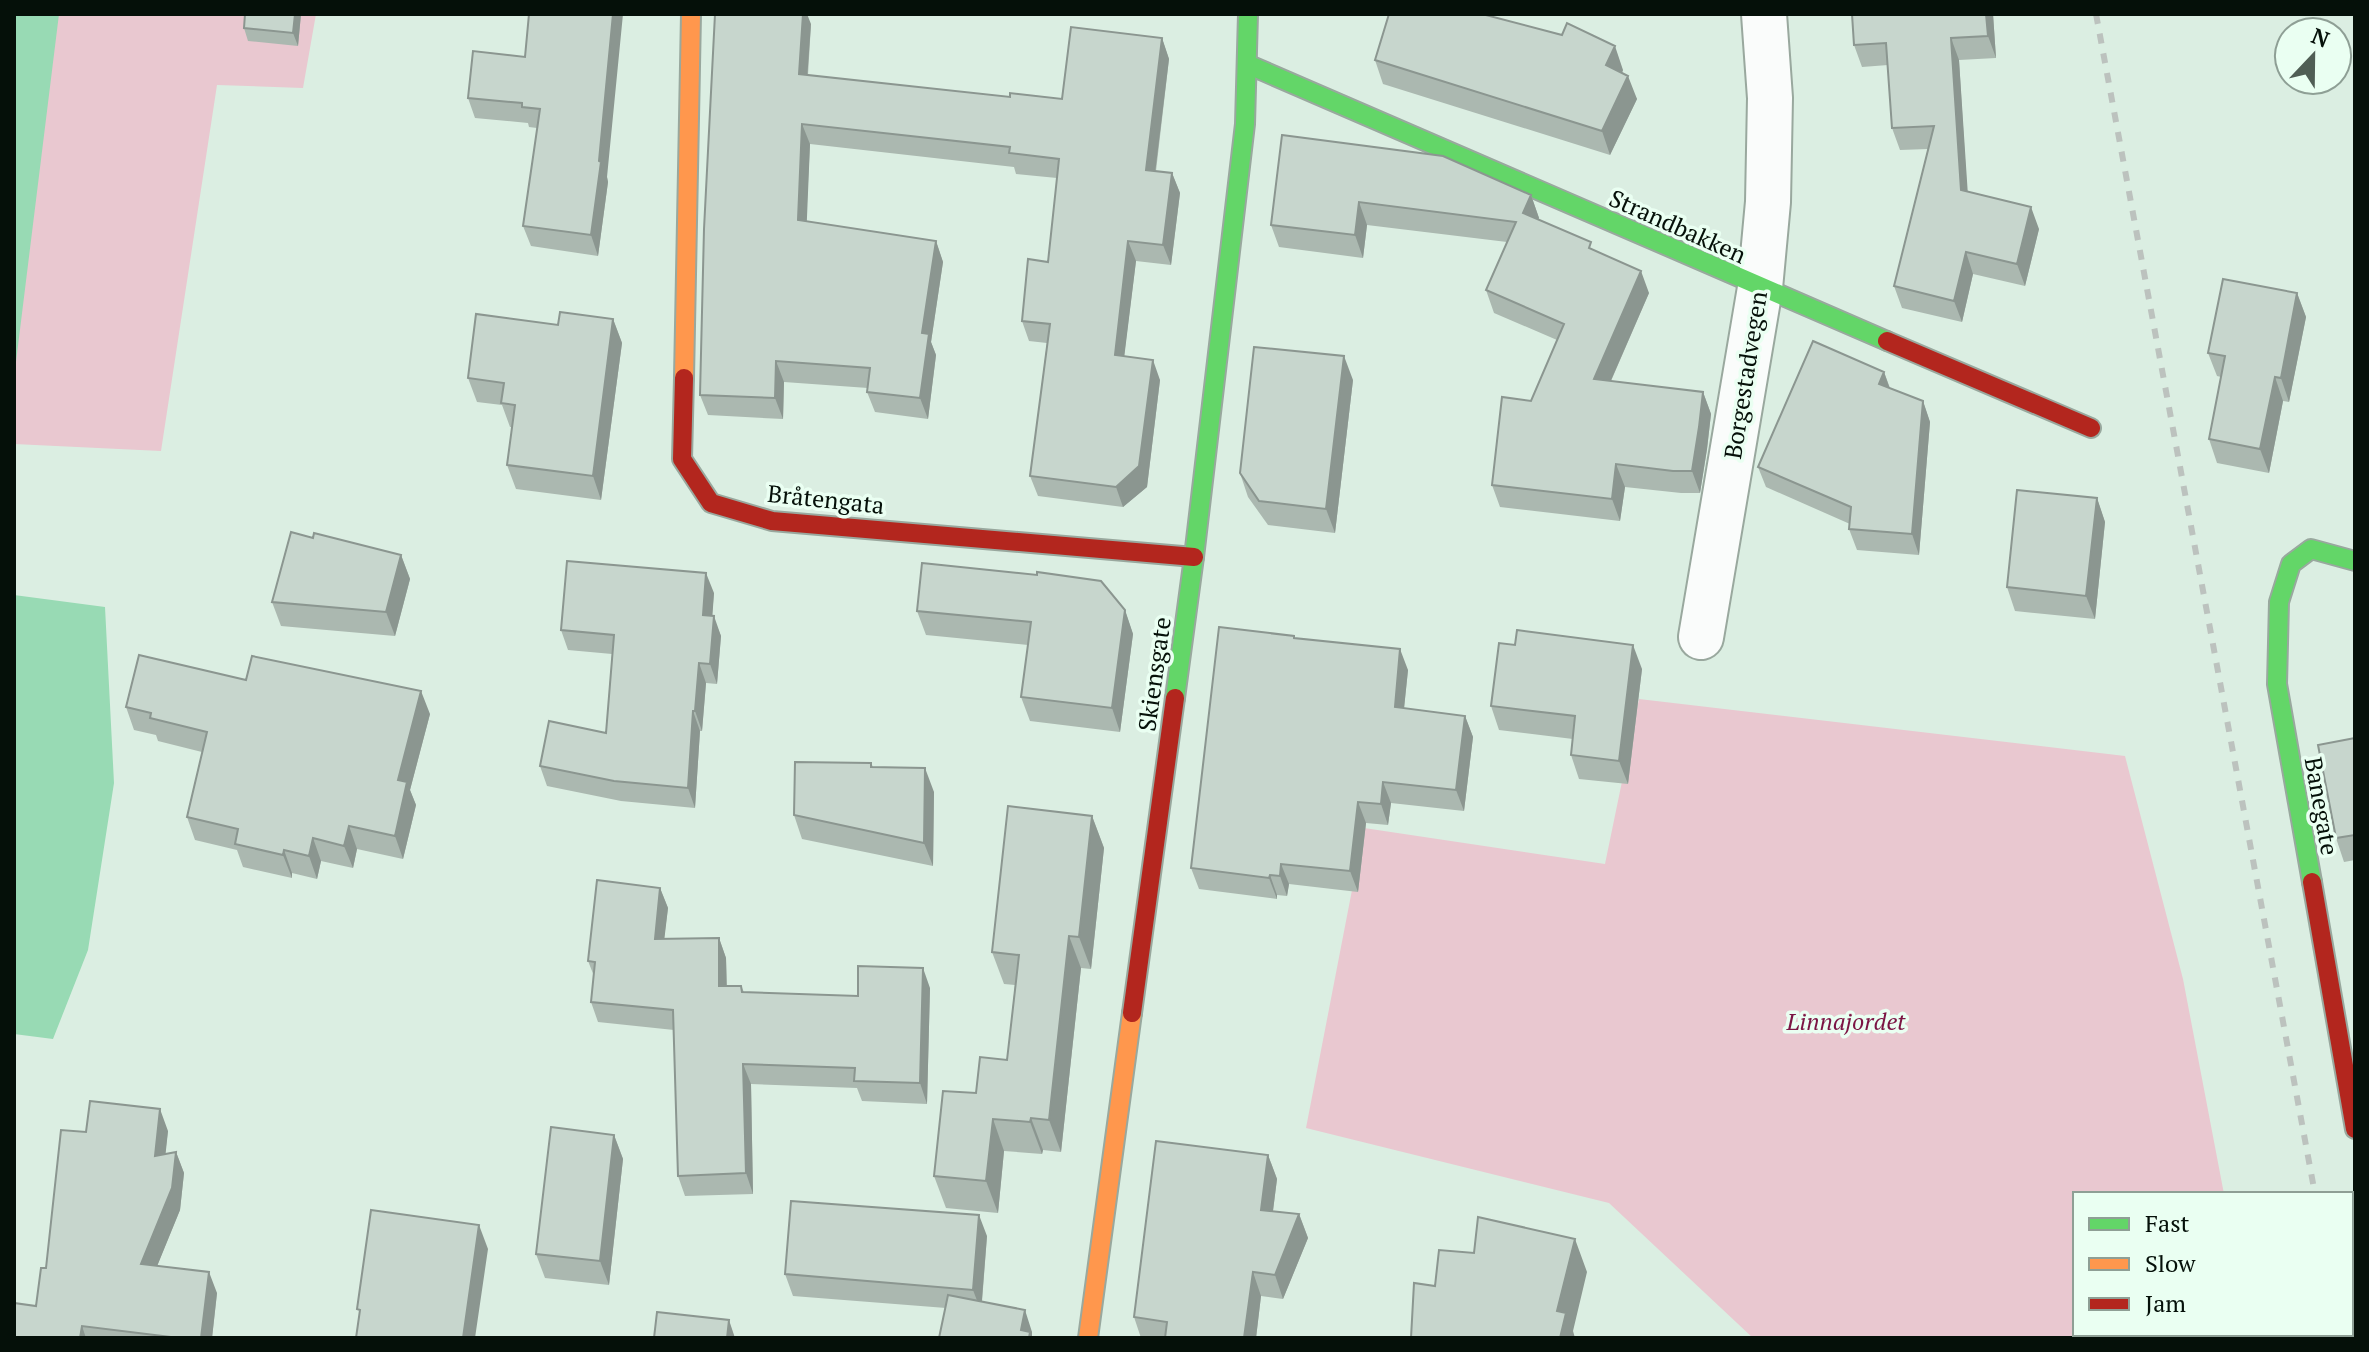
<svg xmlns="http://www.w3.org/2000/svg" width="2369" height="1352" font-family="'PT Serif',serif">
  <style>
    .green { fill: #e9c8d0 }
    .water { fill: #98dab4 }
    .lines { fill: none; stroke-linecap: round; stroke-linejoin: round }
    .street-casing { stroke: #99a89e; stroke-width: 48 }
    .fast-casing { stroke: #99a89e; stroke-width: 22 }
    .slow-casing { stroke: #99a89e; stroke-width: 22 }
    .jam-casing { stroke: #99a89e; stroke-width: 22 }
    .street { stroke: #fafcfb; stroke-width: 44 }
    .fast { stroke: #63d668; stroke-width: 18 }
    .slow { stroke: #ff974d; stroke-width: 18 }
    .jam { stroke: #b3261e; stroke-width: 18 }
    .rail { stroke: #bcc2be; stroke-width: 6; stroke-dasharray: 10 10; stroke-linecap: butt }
    .wall { fill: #abb8b0 }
    .shaded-wall { fill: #8b9690 }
    .building { fill: #c7d6cd; stroke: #8b9690; stroke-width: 2 }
    .labels { text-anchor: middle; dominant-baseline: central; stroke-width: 7; stroke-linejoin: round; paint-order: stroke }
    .street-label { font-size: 24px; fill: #051009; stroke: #eafff2 }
    .park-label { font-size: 24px; font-style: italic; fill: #7b1544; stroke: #eafff2 }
  </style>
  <rect width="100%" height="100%" fill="#dbeee2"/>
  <path class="green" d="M49,14H316L303,88L217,85L161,451L14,444V273Z
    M1639,699L2125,756L2183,979L2224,1194H2075V1334H2250L2251,1338H1753L1609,1203L1306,1128L1364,828L1605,864Z"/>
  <path class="water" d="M14,14H59L14,378Z
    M14,595L105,607L114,783L88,950L53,1039L14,1034Z"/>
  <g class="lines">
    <defs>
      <path id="street" d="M1701,637L1760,288L1768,202L1770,98L1764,14"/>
      <path id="fast" d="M1247,64L1887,341
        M1175,698L1194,557L1245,124L1248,14
        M2312,882L2277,684L2279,602L2291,564L2311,549L2355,561"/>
      <path id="slow" d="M684,378L691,14
        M1088,1338L1132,1013"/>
      <path id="jam" d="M1887,341L2091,428
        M684,378L682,459L711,503L772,521L1194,557
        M2312,882L2355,1129
        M1132,1013L1175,698"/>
    </defs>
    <use href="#street" class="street-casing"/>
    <use href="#fast" class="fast-casing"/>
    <use href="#slow" class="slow-casing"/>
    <use href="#jam" class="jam-casing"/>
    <use href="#street" class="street"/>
    <use href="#fast" class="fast"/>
    <use href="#slow" class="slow"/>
    <use href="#jam" class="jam"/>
    <path class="rail" d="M2096,14L2315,1194
      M2341,1334L2342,1338"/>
  </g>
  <path class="wall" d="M245,14H301L298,46L248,41L244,28Z
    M1389,14H1486V15L1623,70L1622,73L1637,99L1610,155L1383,84L1375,60Z
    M1993,14L1996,58L1959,60L1967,191L2039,229L2025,286L1973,274L1962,322L1902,308L1894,286L1928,149L1900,150L1892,128L1888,65L1862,67L1854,45Z
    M811,24L808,75L1010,97L1062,99L1162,38L1169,59L1156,171L1172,173L1180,193L1171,265L1136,261L1124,356L1160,380L1147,487L1123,507L1038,496L1030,476L1047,343L1029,341L1022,321L1048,262L1057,178L1016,174L1014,167L810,144L806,222L936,241L943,262L931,342L936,355L928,419L875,412L867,392L868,388L784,382L783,419L708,415L700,395Z
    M525,57L607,177L608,182L598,256L531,246L523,226L537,128L529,127L528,123L475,118L468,98Z
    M1282,135L1531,195L1539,218L1538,219L1594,250L1649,293L1611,381L1703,392L1711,414L1707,449L1700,493H1681L1625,487L1620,521L1500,507L1492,485L1531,401L1557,340L1494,313L1486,290L1507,242L1367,225L1363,258L1279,247L1271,225Z
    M2297,293L2306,317L2289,402L2283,401L2269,473L2217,463L2209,439L2221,377L2217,376L2208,353Z
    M613,319L622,343L601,500L516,489L507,465L512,427H510L502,405L477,402L468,378L558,325Z
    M1884,372L1890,388L1923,401L1930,422L1919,555L1857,550L1849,529L1850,524L1766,487L1758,467Z
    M1353,380L1335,533L1268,525L1248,497L1240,473Z
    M2097,498L2105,522L2095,619L2015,611L2007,587Z
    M313,538L401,555L410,579L395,636L281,626L272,602Z
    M714,593L712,615L721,636L717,684L706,683L702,731H700L695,808L621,801L547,786L540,766L606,733L612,654L568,650L561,630Z
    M1125,610L1133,634L1120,732L1030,721L1021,697L1028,645L926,635L917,611Z
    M1295,638L1408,670L1404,708L1465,716L1473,737L1464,811L1391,803L1388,825L1366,823L1358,892L1289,884L1287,896L1277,895V899L1199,889L1191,868Z
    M1515,645L1642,669L1628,784L1579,779L1571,755L1573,739L1499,730L1491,706Z
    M246,680L430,714L410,790L416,805L403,859L357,849L353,868L321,861L317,879L292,873V878L243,867L237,850L195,840L187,817L202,752L158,741L156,735L134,730L126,707Z
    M2355,738V860L2344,862L2336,838Z
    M871,763L873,767L934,792L933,866L802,839L794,815Z
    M1092,816L1104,848L1091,969L1081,968L1061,1152L1043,1150L1042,1154L1004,1151L998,1213L946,1208L934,1176L976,1093L1007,1060L1015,985L1004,984L992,952Z
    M660,888L668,908L664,938H719L726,958L727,986H741L744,992L858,996L930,988L927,1104L862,1101L857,1088L751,1084L753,1194L685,1196L678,1176L674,1030L598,1022L591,1002L594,976L588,961Z
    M168,1131L165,1154L176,1152L184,1173L180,1210L157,1266L217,1293L212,1338H14L36,1306L86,1132Z
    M614,1135L623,1159L609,1285L545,1278L536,1254Z
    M1268,1155L1277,1179L1273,1211L1299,1214L1308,1238L1283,1299L1261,1296L1256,1338H1141L1134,1317Z
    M987,1236L982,1302L1032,1332V1336L946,1308L793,1296L785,1274Z"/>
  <path class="shaded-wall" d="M295,14H301L298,46L293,33Z
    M613,14H623L607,177L608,182L598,256L591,235Z
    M803,14H807L811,24L806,94L799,74Z
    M1986,14H1993L1996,58L1988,36Z
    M1162,38L1169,59L1153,190L1146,170Z
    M1951,38L1959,60L1969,211L1961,190Z
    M1615,46L1623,70L1615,88L1606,65Z
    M1628,76L1637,99L1610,155L1602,131Z
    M802,124L810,144L806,241L798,220Z
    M1172,173L1180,193L1171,265L1163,245Z
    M1531,195L1539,218L1531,235L1523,213Z
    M1359,202L1367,225L1363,258L1355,235Z
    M2031,207L2039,229L2025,286L2017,264Z
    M936,241L943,262L931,342L936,355L928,419L920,398L922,333Z
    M1128,241L1136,261L1122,375L1115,355Z
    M1966,252L1973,274L1962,322L1954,301Z
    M1641,271L1649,293L1602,401L1594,379Z
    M2297,293L2306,317L2289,402L2281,378Z
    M613,319L622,343L601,500L593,476Z
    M1344,356L1353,380L1335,533L1326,509Z
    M1153,360L1160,380L1147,487L1123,507L1116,487Z
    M776,361L784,382L783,419L775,398Z
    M1884,372L1891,392L1879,384Z
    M2275,377L2283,401L2269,473L2260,449Z
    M1703,392L1711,414L1707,449L1700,493L1692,471Z
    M1923,401L1930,422L1919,555L1912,534Z
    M1616,464L1625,487L1620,521L1612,499Z
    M2097,498L2105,522L2095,619L2086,596Z
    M401,555L410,579L395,636L386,612Z
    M706,573L714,593L711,635L703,615Z
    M1125,610L1133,634L1120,732L1112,708Z
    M714,616L721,636L717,684L710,664Z
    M1633,645L1642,669L1628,784L1619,761Z
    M1400,649L1408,670L1402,728L1395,707Z
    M699,663L706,683L702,731L695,711Z
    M421,691L430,714L410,790L416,805L403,859L395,836L398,780Z
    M693,711L700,731L695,808L688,788Z
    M1465,716L1473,737L1464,811L1456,790Z
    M925,768L934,792L933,866L924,843Z
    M1383,782L1391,803L1388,825L1381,804Z
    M1358,802L1366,823L1358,892L1350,871Z
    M1092,816L1104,848L1091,969L1079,937Z
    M349,826L357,849L353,868L344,846Z
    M313,838L321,861L317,879L309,856Z
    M284,850L292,873V878L283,855Z
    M1281,864L1289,884L1287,896L1280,876Z
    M1270,875L1277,895V899L1269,878Z
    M660,888L668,908L662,959L655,939Z
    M1069,936L1081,968L1061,1152L1049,1120Z
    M719,938L726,958L727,1007L719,986Z
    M923,968L930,988L927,1104L920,1083Z
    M743,1064L751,1084L753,1194L746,1173Z
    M160,1109L168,1131L163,1178L155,1156Z
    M1031,1118L1043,1150L1042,1154L1030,1122Z
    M993,1119L1004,1151L998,1213L986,1181Z
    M614,1135L623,1159L609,1285L600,1261Z
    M176,1152L184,1173L180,1210L149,1286L141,1264Z
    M1268,1155L1277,1179L1270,1234L1261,1210Z
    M1299,1214L1308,1238L1283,1299L1275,1275Z
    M979,1215L987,1236L981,1311L973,1290Z
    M479,1225L488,1249L475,1338H463Z
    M1575,1239L1587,1272L1573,1331L1575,1338H1560L1557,1311Z
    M209,1272L217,1293L212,1338H201Z
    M1253,1272L1261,1296L1256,1338H1244Z
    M1025,1310L1032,1332V1338H1024L1021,1330Z
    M729,1320L735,1338H727Z
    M82,1326L86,1338H80Z"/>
  <path class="building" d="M245,14H295L293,33L244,28Z
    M529,14H613L599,161L601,162L591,235L523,226L540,109L522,107V103L468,98L473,51L525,57Z
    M715,14H803L799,74L1010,97V93L1062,99L1071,27L1162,38L1146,170L1172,173L1163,245L1128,241L1115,355L1153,360L1139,466L1116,487L1030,476L1050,324L1022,321L1028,259L1048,262L1059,159L1009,153L1010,147L802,124L798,220L936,241L922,333L929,334L920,398L867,392L870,368L776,361L775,398L700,395L704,229Z
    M1389,14H1482L1562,35L1567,23L1615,46L1606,65L1628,76L1602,131L1375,60Z
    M1852,14H1986L1988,36L1951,38L1961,190L2031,207L2017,264L1966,252L1954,301L1894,286L1934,126L1892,128L1886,43L1854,45Z
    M1282,135L1443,156L1531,195L1523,213L1591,242L1589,248L1641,271L1594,379L1703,392L1699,427L1692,471H1673L1616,464L1612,499L1492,485L1502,397L1531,401L1564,324L1486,290L1516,222L1359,202L1355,235L1271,225Z
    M2223,279L2297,293L2281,378L2275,377L2260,449L2209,439L2225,356L2208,353Z
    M560,312L613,319L593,476L507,465L515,405L501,403L504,383L468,378L476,314L558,325Z
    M1813,341L1884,372L1879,384L1923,401L1912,534L1849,529L1851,507L1758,467Z
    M1254,347L1344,356L1326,509L1259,501L1240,473Z
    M2017,490L2097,498L2086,596L2007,587Z
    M291,532L313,538L314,533L401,555L386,612L272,602Z
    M567,561L706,573L703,615L714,616L710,664L699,663L695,711H693L688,788L614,781L540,766L549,721L606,733L614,635L561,630Z
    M922,563L1037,575V572L1101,581L1125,610L1112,708L1021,697L1031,622L917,611Z
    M1219,627L1294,636V638L1400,649L1395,707L1465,716L1456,790L1383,782L1381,804L1358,802L1350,871L1281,864L1280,876L1270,875L1269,878L1191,868Z
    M1517,630L1633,645L1619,761L1571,755L1575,716L1491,706L1499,643L1515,645Z
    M139,655L246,680L252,656L421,691L398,780L407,782L395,836L349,826L344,846L313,838L309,856L284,850L283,855L235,844L238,829L187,817L207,732L150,718L151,713L126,707Z
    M2355,738V835L2336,838L2318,745Z
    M795,762L871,763V767L925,768L924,843L794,815Z
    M1008,806L1092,816L1079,937L1069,936L1049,1120L1031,1118L1030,1122L993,1119L986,1181L934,1176L943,1091L976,1093L980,1057L1007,1060L1019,955L992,952Z
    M597,880L660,888L655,939L719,938V986H741L742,992L858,996V966L923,968L920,1083L854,1081L855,1068L743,1064L746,1173L678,1176L673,1010L591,1002L595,962L588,961Z
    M90,1101L160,1109L155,1156L176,1152L172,1188L141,1264L209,1272L201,1338H179L82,1326L80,1338H14V1303L36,1306L41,1268H46L61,1130L86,1132Z
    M551,1127L614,1135L600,1261L536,1254Z
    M1156,1141L1268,1155L1261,1210L1299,1214L1275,1275L1253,1272L1244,1338H1165L1167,1322L1134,1317Z
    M791,1201L979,1215L973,1290L785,1274Z
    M371,1210L479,1225L463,1338H356L360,1310L357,1309Z
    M1478,1217L1575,1239L1557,1311L1566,1313L1560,1338H1411L1414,1283L1435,1286L1439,1250L1474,1253Z
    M948,1295L1025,1310L1021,1330L1030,1332L1029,1338H939Z
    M657,1312L729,1320L727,1338H654Z"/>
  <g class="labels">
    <g class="street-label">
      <text transform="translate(1678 226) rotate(24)">Strandbakken</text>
      <text transform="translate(1745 375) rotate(-81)">Borgestadvegen</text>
      <text transform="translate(826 499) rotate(6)">Bråtengata</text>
      <text transform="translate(1154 674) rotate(-82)">Skiensgate</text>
      <text transform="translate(2322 806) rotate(80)">Banegate</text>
    </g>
    <g class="park-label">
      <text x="1846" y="1021">Linnajordet</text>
    </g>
  </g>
  <rect width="2369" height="1352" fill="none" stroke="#051009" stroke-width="32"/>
  <rect x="2073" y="1192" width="280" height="144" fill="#eafff2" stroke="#8e9f95" stroke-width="2"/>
  <rect x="2089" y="1218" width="40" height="12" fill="#63d668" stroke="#8e9f95" stroke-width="2"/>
  <text x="2145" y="1232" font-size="24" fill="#051009">Fast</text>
  <rect x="2089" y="1258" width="40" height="12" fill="#ff974d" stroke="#8e9f95" stroke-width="2"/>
  <text x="2145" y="1272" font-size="24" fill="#051009">Slow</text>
  <rect x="2089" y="1298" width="40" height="12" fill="#b3261e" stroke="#8e9f95" stroke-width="2"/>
  <text x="2145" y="1312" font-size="24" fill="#051009">Jam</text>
  <g transform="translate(2313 56) rotate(22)"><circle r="38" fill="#eafff2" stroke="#8e9f95" stroke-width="2"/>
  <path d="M0-6L14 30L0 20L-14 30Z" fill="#505e55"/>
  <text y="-12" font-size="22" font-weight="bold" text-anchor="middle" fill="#051009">N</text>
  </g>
</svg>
